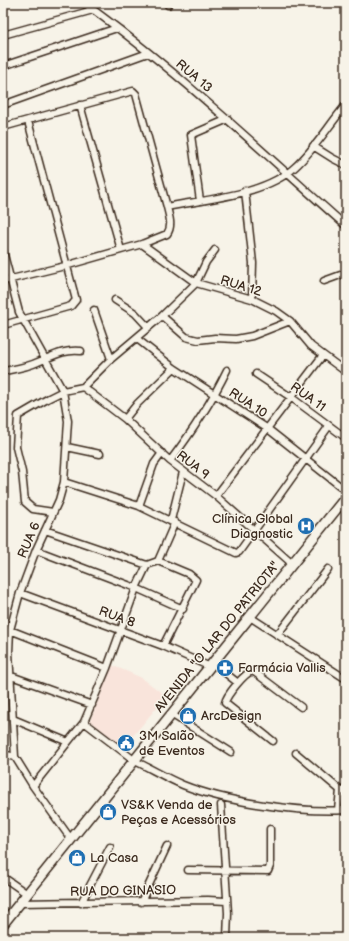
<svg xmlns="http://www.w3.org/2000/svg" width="349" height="941" font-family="'Balsamiq Sans',sans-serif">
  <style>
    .built { fill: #f9e4db }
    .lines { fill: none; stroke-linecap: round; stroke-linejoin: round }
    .street-casing { stroke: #3b2a1e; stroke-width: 9 }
    .secondary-casing { stroke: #3b2a1e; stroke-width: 12 }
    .street { stroke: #f7f3e8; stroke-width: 6 }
    .secondary { stroke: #f7f3e8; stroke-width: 9 }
    .labels { text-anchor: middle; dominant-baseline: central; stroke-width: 3; stroke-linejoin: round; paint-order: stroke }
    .street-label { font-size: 13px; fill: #3b2a1e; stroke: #f7f3e8 }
    .poi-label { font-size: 13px; fill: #3b2a1e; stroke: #f7f3e8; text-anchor: start }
  </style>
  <rect width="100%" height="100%" fill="#f7f3e8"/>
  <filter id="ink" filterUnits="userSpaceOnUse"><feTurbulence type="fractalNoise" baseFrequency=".025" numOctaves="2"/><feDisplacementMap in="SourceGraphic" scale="8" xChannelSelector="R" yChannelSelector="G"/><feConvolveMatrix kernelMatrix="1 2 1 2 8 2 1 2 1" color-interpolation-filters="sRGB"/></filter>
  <g filter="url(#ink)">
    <path class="built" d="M112,665L142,678L166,696L124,747L90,721Z"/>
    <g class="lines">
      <defs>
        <path id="street" d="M84,3C177,70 260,150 346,226
          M168,3V5
          M3,35L93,10
          M3,66L117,28
          M3,105L148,53
          M80,105L121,250
          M3,127L133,91L136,94L167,207C169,216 173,226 167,234L142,244L65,266L3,281
          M313,146L332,158L346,165
          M245,191L253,263L252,299
          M200,201L191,135L228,119
          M167,207C207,199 265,195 295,167C315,149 329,125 346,105
          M142,244L196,283L252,299L276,311L290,321L311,346L346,372
          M3,251L19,312L63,391L68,421L64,482L59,500L36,550L20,593L10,630L9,652L15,757L33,786L68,835
          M324,281L346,273
          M115,300L135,313L148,327
          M94,310L111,359
          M162,316L186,337L198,340L215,338L236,339L252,336L290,321
          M3,325L71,306L76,300L28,121
          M136,338L174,368L268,429L345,490
          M4,371C15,369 28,367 38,362C53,356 64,349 81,351
          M256,374L292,398L346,438
          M83,387L125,419L170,461L216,496L289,561
          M125,419L137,404L174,368
          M67,447L100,454
          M170,461C192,432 211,403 227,370
          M64,482L139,506L236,553L239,552L329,426
          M216,496L323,355
          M139,506L154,464L162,453
          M53,512L33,509L25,502L22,472L16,447L18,416L49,398L63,391L83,387L111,359L162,316L196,283L206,262L215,250
          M171,520L183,472
          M45,530L147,565L158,561L175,522
          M36,550L136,588L183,609
          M158,561L189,574L196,580L163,646
          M20,593L163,646L206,665
          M250,617L346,679
          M10,630L107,668
          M277,635L328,569
          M213,663L238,683
          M3,673L92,705
          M171,714L231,752
          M13,719L68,742
          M84,722L130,757
          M273,741L225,703C226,696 245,672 253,671L301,707
          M296,753L340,790L346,792
          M3,754L15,757
          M133,760C150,768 166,778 183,785C225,802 301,813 346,810
          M33,786L84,722L107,668L136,588L147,565
          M221,805L228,913L227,938
          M338,810L340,790
          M188,870L268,871L270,866V829
          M3,877L23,891
          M141,902L167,846
          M19,903L208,900L226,901
          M81,903L110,847"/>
        <path id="secondary" d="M3,924L346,497"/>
      </defs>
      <use href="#street" class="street-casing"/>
      <use href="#secondary" class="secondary-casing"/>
      <use href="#street" class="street"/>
      <use href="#secondary" class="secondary"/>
    </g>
  </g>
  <defs>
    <symbol id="hospital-disc" viewBox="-11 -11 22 22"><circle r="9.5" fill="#1f6fb2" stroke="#f7f3e8"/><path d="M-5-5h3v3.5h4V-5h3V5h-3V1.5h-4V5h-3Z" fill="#fff"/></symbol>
    <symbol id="pharmacy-disc" viewBox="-11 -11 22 22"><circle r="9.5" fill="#1f6fb2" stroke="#f7f3e8"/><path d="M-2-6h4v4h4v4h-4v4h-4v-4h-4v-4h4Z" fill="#fff"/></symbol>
    <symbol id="shop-disc" viewBox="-11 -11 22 22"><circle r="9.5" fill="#1f6fb2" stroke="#f7f3e8"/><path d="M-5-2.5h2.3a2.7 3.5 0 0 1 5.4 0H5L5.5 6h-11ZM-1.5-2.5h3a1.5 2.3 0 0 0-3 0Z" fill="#fff"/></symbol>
    <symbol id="civic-disc" viewBox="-11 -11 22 22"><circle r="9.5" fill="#1f6fb2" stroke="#f7f3e8"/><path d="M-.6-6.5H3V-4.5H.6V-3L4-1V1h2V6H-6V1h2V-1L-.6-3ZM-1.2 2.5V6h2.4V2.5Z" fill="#fff"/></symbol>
  </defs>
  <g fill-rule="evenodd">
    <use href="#hospital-disc" x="296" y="516" width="20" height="20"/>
    <use href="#pharmacy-disc" x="215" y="658" width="20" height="20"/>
    <use href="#shop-disc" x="178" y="706" width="20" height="20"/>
    <use href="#civic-disc" x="116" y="733" width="20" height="20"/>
    <use href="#shop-disc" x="98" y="802" width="20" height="20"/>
    <use href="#shop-disc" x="67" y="848" width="20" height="20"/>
  </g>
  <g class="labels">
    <g class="street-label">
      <text transform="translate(194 76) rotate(40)">RUA 13</text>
      <text transform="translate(241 286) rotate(17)">RUA 12</text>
      <text transform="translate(308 397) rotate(36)">RUA 11</text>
      <text transform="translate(248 403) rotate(33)">RUA 10</text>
      <text transform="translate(193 465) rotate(38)">RUA 9</text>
      <text transform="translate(29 540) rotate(-67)">RUA 6</text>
      <text transform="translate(117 617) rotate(20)">RUA 8</text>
      <text transform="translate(217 637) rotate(-51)">AVENIDA "O LAR DO PATRIOTA"</text>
      <text transform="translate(123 891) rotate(-1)">RUA DO GINASIO</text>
    </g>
    <g class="poi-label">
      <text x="293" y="519" text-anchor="end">Clínica Global<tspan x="293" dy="15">Diagnostic</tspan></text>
      <text x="238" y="668">Farmácia Vallis</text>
      <text x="201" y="716">ArcDesign</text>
      <text x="139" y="736">3M Salão<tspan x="139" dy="15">de Eventos</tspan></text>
      <text x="121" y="805">VS&amp;K Venda de<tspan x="121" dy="15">Peças e Acessórios</tspan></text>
      <text x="90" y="858">La Casa</text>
    </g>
  </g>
  <rect width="349" height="941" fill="none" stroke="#f7f3e8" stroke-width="16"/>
  <rect x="8" y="8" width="333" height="925" fill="none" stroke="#3b2a1e" stroke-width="1.5" filter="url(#ink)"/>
</svg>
